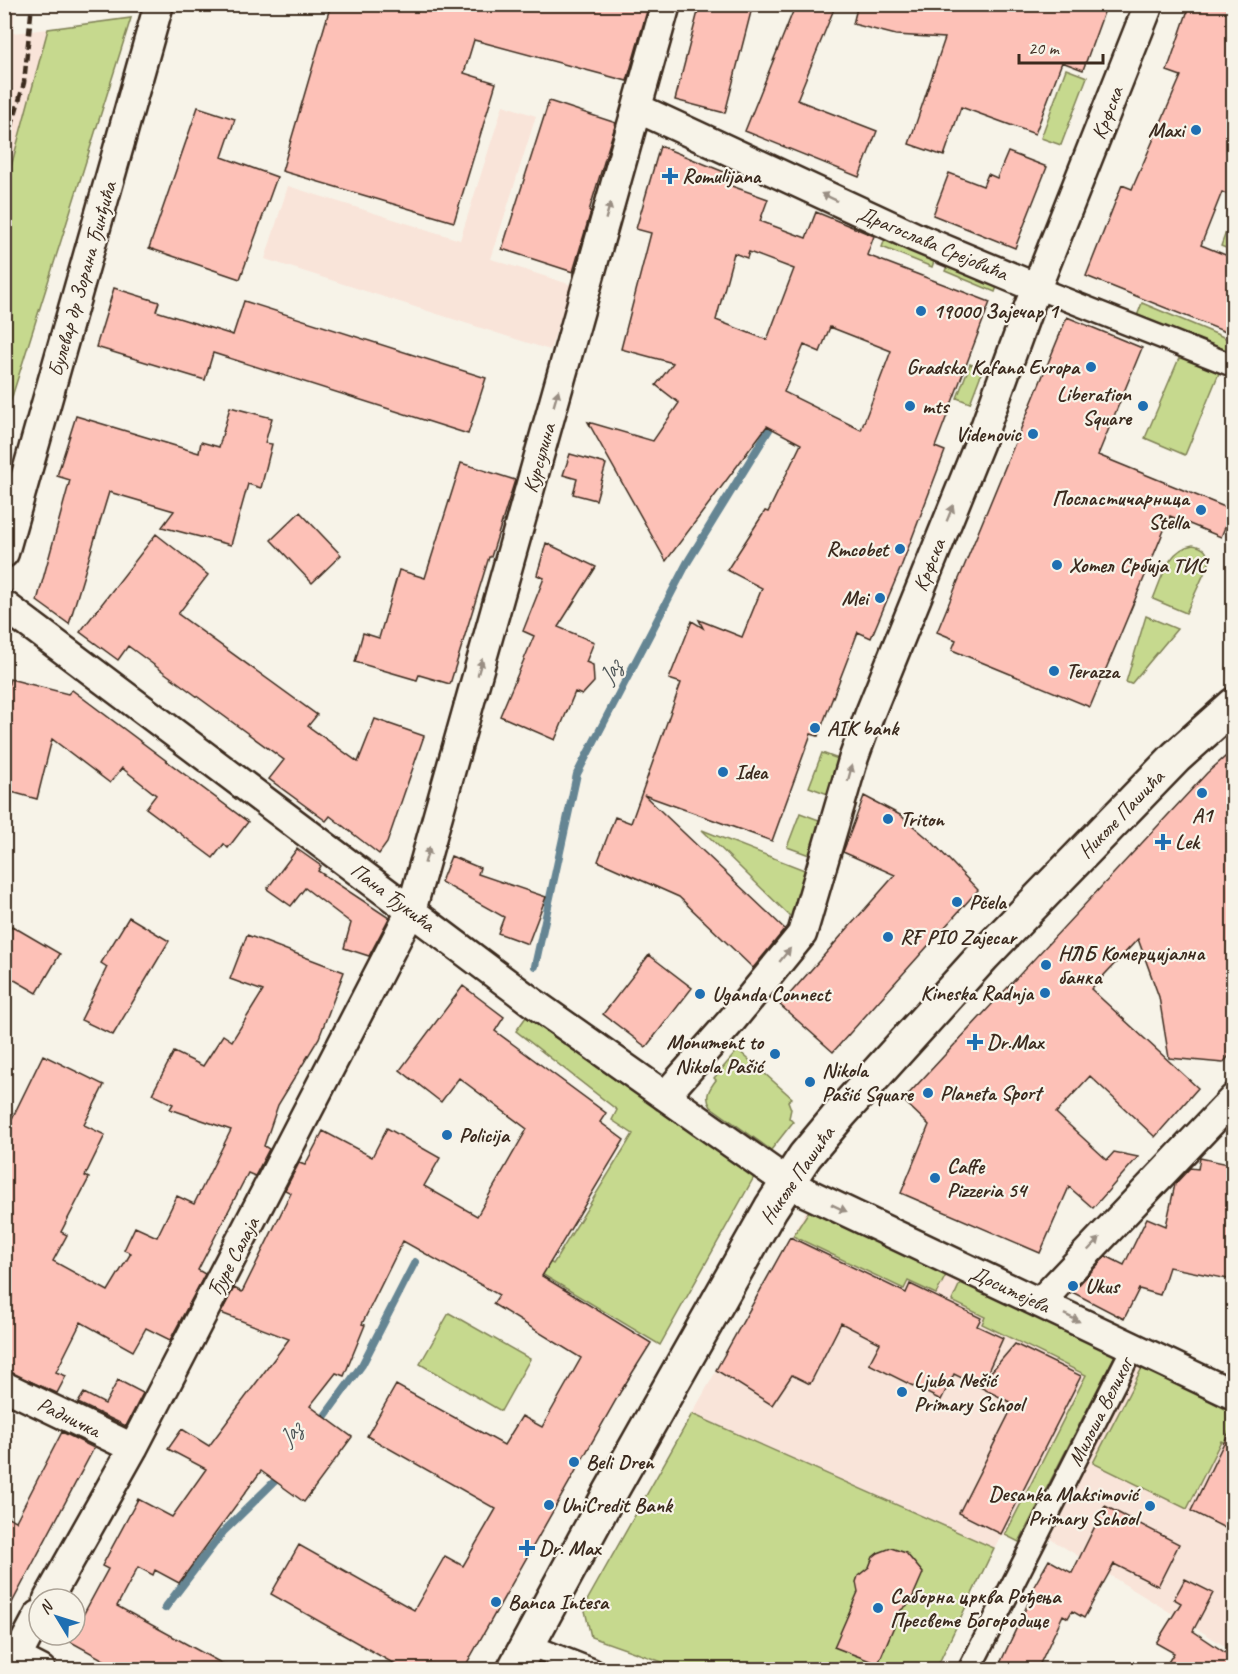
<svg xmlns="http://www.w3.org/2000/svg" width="1238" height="1674" font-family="Caveat,sans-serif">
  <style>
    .built { fill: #f9e4d9 }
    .green { fill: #c6d98e; stroke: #808256; stroke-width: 1.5 }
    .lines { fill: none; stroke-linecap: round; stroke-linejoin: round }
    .stream { stroke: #658593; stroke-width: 8 }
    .building { fill: #fdc1b7; stroke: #3b2a1e; stroke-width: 1.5; fill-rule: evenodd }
    .pedestrian-casing { stroke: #3b2a1e; stroke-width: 26 }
    .minor-casing { stroke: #3b2a1e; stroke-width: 33 }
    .tertiary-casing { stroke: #3b2a1e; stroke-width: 38 }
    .pedestrian { stroke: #f7f3e8; stroke-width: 21 }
    .minor { stroke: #f7f3e8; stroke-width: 28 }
    .tertiary { stroke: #f7f3e8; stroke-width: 33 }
    .rail { stroke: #3b2a1e; stroke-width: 4.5; stroke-dasharray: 9 4.5; stroke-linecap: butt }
    .oneway { fill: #998e83 }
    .poi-dot { fill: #1f6fb2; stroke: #f7f3e8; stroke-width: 2 }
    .labels { text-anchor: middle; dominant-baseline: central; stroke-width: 4.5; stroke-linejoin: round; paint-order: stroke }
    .street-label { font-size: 21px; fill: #3b2a1e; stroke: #f7f3e8 }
    .poi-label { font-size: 21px; font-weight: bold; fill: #3b2a1e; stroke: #f7f3e8; text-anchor: start }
    .water-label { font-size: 22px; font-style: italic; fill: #505758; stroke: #f7f3e8 }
  </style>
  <rect width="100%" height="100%" fill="#f7f3e8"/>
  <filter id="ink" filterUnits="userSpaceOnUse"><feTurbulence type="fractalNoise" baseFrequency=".0167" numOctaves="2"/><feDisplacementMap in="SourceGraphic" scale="12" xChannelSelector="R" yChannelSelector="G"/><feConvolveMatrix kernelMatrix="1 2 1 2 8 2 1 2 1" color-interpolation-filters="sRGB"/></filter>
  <g filter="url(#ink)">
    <path class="built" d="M5,4L15,5L13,33L48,29L5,189Z
      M503,105L536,116L491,259L572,285L550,350L265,259L288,186L460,240Z
      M809,1205L1120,1352L1020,1543L1002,1535L994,1548L692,1414Z
      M1142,1358L1233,1406V1651L1049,1538Z"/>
    <path class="green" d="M131,18L5,419V189L48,29Z
      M1066,69L1087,77L1061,145L1041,138Z
      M1232,215H1234L1233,251L1221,246Z
      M887,234L937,253L932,267L882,247Z
      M950,259L1000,279L995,292L945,271Z
      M1142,303L1233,341L1228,353L1137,316Z
      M1180,356L1219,373L1185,455L1145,438Z
      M970,364L983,369L970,403L957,398Z
      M1193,545C1204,547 1208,551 1209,563L1186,613L1153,599C1162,578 1168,549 1193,545Z
      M1146,616L1177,629L1131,684L1126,682Z
      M822,753L849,763L836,797L809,787Z
      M800,813L827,823L815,857L787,847Z
      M702,830L812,873L795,921Z
      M526,1017L754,1177L660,1345L522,1262L529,1250L553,1264L633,1134L612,1120L617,1110L516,1031Z
      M738,1050L792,1098L788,1101L791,1109L789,1118L793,1122L771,1150L711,1107C704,1097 709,1089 716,1080L714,1078Z
      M809,1211L946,1275L936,1294L908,1281L904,1289L793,1236Z
      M961,1281L1116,1353L1019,1542L1005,1535L1086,1375L982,1324L985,1317L952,1301Z
      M449,1313L530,1359L501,1411L420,1364Z
      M1143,1366L1233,1413V1447L1221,1441L1187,1509L1093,1463Z
      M692,1414L994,1548L936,1669H682L591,1637L584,1606Z"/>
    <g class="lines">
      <path class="stream" d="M535,966L577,774L687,563L775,420
        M319,1424L362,1365L415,1262
        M165,1608L223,1532L283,1473"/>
    </g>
    <path class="building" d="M331,4H649L627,81L474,40L464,73L496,83L454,222L282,171Z
      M700,4H753L725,113L675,100Z
      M796,4H822L834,9L797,100L877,131L859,177L745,131Z
      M858,4H1107L1083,70L1062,62L1035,134L961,107L944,156L909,144L945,38L896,35L853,24Z
      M1190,4H1233V197L1222,192L1201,245L1233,258V335L1086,276L1122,185L1132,189L1181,76L1167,71Z
      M549,101L616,123L589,211H591L573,272L502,249Z
      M198,107L235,119L222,157L277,177L240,279L149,248Z
      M660,146L729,174L726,184L768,199L760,221L806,238L816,212L874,236L867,255L990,302L935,447L945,451L901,567L871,638L858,632L818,736L811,734L772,841L644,795L785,929L753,968L679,897L598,861L615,817L631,823L681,683L669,679L692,621L703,628L699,620L742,637L762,588L727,570L765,511L768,512L801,444L767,426L666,561L588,422L653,441L679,403L656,385L673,363L621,349L651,233L636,229ZM749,252L794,269L767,340L716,320L734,253L747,258ZM830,327L891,351L861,430L784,392L804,345L820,352Z
      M1008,152L1047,167L1015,248L933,215L949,173L983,186L988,174L997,178Z
      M114,288L159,302L156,311L233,335L244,301L486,378L468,434L213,353L205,380L96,347Z
      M1067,317L1142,348L1098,455L1232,510L1221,537L1170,516L1090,707L952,650L956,640L937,632Z
      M230,407L272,418L265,443L272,444L261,488L248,484L231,545L162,527L174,511L109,492L69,624L37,601L70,480L57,476L76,416L199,453L201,442L219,447Z
      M570,454L606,464L596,500L573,494L577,479L563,475Z
      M461,463L515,480L491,557H489L450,684L419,675L417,680L355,662L363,633L379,638L399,570L425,578Z
      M300,512L341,555L312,583L271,540Z
      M156,534L208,575L178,614L317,715L308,726L358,762L375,719L424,736L387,843L379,854L330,816L326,821L269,779L284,760L128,646L118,660L80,632Z
      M546,543L596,567L558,627L594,642L586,662L593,665L594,682L582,695L575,692L555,740L500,716L534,636L523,631L544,578L537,575Z
      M10,679L68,694L72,690L248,822L228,848L224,844L213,858L146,808L156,795L122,768L110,783L52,739L37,799L4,790V701Z
      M1233,750V975L1232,1024H1233V1051L1223,1063L1169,1058L1159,997L1138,939L1091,989L1198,1088L1155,1137L1090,1076L1056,1113L1107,1160L1114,1152L1138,1157L1093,1208L1069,1187L1040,1253L901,1193L929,1125L903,1100L1207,773Z
      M864,796L900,815L931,841L978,890L833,1052L780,1005L895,875L843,852Z
      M297,849L321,866L318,871L389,918L369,956L344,948L351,923L305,888L291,906L267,889Z
      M451,856L480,868L478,874L546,897L528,944L498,933L504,917L441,882Z
      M129,917L169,941L113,1035L81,1020L107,967L101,963Z
      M12,926L60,954L37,993L4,974V938Z
      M247,935L344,972L319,1038L278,1105L264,1146L269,1149L255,1176L248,1173L198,1270L205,1274L170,1340L146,1328L133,1351L81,1322L56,1372L66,1376L57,1393L4,1370V1135L43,1055L104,1085L84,1125L105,1135L85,1176L89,1178L61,1232L67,1235L53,1261L108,1291L131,1253L124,1250L135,1227L157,1237L177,1196L194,1204L231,1130L170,1109L173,1104L152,1094L174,1052L203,1066L223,1035L232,1041L263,991L230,979Z
      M649,955L692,988L646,1047L603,1014Z
      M463,986L504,1017L495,1031L606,1113L600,1122L624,1140L542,1276L651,1343L621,1391L463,1670H405L271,1594L299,1545L414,1610L445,1556L463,1566L496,1509L367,1436L396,1385L504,1445L522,1416L542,1427L581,1358L493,1304L499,1295L403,1241L362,1324L365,1325L344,1376L336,1373L310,1406L352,1437L304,1502L261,1471L179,1583L155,1570L153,1575L138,1567L117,1606L234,1670H122L69,1641L72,1635H75V1630L108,1569L102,1566L138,1499L172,1517L206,1469L168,1449L182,1429L209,1446L289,1339L221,1313L234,1288L242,1292L291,1193L285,1190L299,1163L305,1165L323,1131L372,1157L387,1128L440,1158L424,1186L477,1216L527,1129L459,1078L441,1102L400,1070Z
      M1200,1158L1233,1165V1280L1169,1267L1160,1295L1139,1289L1124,1319L1072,1292L1106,1256L1124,1265L1147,1218L1166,1226L1175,1184L1190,1168L1198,1169Z
      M790,1237L906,1293L910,1284L981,1318L977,1326L1003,1338L984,1380L1015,1344L1081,1376L1001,1534L959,1513L1014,1404L954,1374L941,1400L869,1364L880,1343L841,1323L810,1384L792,1375L772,1405L716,1370Z
      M118,1380L143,1393L126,1426L78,1403L84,1393L105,1404Z
      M1233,1424V1532L1191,1511Z
      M62,1432L94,1448L4,1618V1515L16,1521Z
      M1105,1506L1179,1544L1158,1586L1114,1564L1084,1618L1072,1611L1068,1618L1063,1615L1037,1670H997L1031,1597L1029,1595L1049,1560L1072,1573Z
      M891,1548L906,1553L923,1573L910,1603L901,1610L878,1664L834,1647L858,1592L856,1582L858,1576L869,1567L873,1557L878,1553Z
      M1185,1579L1213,1593L1193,1631L1233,1658V1670H1163L1174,1653L1156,1643L1181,1603L1174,1599Z"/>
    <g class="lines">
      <defs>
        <path id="pedestrian" d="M1037,288L1234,366
          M527,1644L593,1670
          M969,1670L1133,1347"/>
        <path id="minor" d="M637,108L915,237L1037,288
          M4,553L159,4
          M4,605L532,1002L777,1175L805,1192L1234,1395
          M665,1096L732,1020L802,934L854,757L870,713L979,444L1028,309L1149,4
          M1040,1302L1234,1098
          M4,1386L133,1448
          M48,1599L133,1448L411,911L666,4
          M4,1651L41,1670
          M10,1670L39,1615"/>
        <path id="tertiary" d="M514,1670L610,1493L771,1208L805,1156L841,1113L984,955L1176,757L1234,705"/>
      </defs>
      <use href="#pedestrian" class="pedestrian-casing"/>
      <use href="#minor" class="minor-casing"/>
      <use href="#tertiary" class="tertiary-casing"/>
      <use href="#pedestrian" class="pedestrian"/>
      <use href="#minor" class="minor"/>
      <use href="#tertiary" class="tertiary"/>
      <path class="rail" d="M4,153L24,83L32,4"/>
    </g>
    <defs><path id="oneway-solid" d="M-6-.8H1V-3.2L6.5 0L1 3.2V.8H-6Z" transform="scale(1.5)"/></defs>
    <g class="oneway">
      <use href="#oneway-solid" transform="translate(829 197) rotate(-155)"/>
      <use href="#oneway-solid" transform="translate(608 211) rotate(-74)"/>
      <use href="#oneway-solid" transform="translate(556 398) rotate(-74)"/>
      <use href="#oneway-solid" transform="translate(950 513) rotate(-68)"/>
      <use href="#oneway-solid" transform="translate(480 667) rotate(-74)"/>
      <use href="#oneway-solid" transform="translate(850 773) rotate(-75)"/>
      <use href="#oneway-solid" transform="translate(427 855) rotate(-74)"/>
      <use href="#oneway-solid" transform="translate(785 955) rotate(-51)"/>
      <use href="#oneway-solid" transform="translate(839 1208) rotate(25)"/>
      <use href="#oneway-solid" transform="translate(1094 1244) rotate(-46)"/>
      <use href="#oneway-solid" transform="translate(1072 1318) rotate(26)"/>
    </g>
  </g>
  <g class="poi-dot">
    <circle cx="1196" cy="130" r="6"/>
    <path d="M667 167h6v6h6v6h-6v6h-6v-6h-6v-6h6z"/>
    <circle cx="921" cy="311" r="6"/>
    <circle cx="1091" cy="367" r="6"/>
    <circle cx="910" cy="406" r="6"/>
    <circle cx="1143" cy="406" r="6"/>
    <circle cx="1033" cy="434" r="6"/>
    <circle cx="1201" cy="510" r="6"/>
    <circle cx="900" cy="549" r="6"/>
    <circle cx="1057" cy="565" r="6"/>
    <circle cx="880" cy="598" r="6"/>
    <circle cx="1054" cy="671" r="6"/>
    <circle cx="815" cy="728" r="6"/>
    <circle cx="723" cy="772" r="6"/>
    <circle cx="1202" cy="793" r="6"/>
    <circle cx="888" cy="819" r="6"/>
    <path d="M1160 833h6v6h6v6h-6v6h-6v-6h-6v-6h6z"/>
    <circle cx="957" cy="902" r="6"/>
    <circle cx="888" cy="937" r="6"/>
    <circle cx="1046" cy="965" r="6"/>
    <circle cx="1045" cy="993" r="6"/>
    <circle cx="700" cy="994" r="6"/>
    <path d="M972 1033h6v6h6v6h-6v6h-6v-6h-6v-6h6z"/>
    <circle cx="775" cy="1054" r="6"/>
    <circle cx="810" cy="1082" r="6"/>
    <circle cx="928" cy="1093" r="6"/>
    <circle cx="447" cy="1135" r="6"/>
    <circle cx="935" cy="1178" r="6"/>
    <circle cx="1073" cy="1286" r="6"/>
    <circle cx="902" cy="1392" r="6"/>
    <circle cx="574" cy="1462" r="6"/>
    <circle cx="549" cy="1505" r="6"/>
    <circle cx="1150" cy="1506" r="6"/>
    <path d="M524 1539h6v6h6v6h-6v6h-6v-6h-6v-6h6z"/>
    <circle cx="496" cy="1602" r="6"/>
    <circle cx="878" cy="1608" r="6"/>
  </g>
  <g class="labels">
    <g class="street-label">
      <text transform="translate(1107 113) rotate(-69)">Крфска</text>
      <text transform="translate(933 243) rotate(23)">Драгослава Срејовића</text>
      <text transform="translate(82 279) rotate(-74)">Булевар др Зорана Ђинђића</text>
      <text transform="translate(539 458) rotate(-74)">Курсулина</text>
      <text transform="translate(929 565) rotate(-68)">Крфска</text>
      <text transform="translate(1121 814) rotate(-46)">Николе Пашића</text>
      <text transform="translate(393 897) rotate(37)">Пана Ђукића</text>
      <text transform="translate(797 1175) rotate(-55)">Николе Пашића</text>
      <text transform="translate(233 1257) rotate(-62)">Ђуре Салаја</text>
      <text transform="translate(1010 1289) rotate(25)">Доситејева</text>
      <text transform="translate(1100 1412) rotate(-63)">Милоша Великог</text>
      <text transform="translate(69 1417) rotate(26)">Радничка</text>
    </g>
    <g class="poi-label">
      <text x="1184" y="130" text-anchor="end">Maxi</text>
      <text x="682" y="176">Romulijana</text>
      <text x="933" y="311">19000 Зајечар 1</text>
      <text x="1079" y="367" text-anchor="end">Gradska Kafana Evropa</text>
      <text x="1131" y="394" text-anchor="end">Liberation<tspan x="1131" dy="24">Square</tspan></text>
      <text x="922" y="406">mts</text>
      <text x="1021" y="434" text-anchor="end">Videnovic</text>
      <text x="1189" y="498" text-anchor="end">Посластичарница<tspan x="1189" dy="24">Stella</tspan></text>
      <text x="888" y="549" text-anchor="end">Rmcobet</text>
      <text x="1069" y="565">Хотел Србија ТИС</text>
      <text x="868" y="598" text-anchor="end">Mei</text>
      <text x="1066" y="671">Terazza</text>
      <text x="827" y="728">AIK bank</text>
      <text x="735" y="772">Idea</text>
      <text x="1202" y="815" text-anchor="middle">A1</text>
      <text x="900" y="819">Triton</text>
      <text x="1175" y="842">Lek</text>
      <text x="969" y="902">Pčela</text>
      <text x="900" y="937">RF PIO Zajecar</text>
      <text x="1058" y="953">НЛБ Комерцијална<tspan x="1058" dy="24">банка</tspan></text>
      <text x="1033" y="993" text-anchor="end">Kineska Radnja</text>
      <text x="712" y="994">Uganda Connect</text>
      <text x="763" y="1042" text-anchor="end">Monument to<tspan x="763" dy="24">Nikola Pašić</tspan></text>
      <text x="987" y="1042">Dr.Max</text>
      <text x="822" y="1070">Nikola<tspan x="822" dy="24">Pašić Square</tspan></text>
      <text x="940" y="1093">Planeta Sport</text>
      <text x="459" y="1135">Policija</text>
      <text x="947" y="1166">Caffe<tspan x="947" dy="24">Pizzeria 54</tspan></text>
      <text x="1085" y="1286">Ukus</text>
      <text x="914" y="1380">Ljuba Nešić<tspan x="914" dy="24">Primary School</tspan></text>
      <text x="586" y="1462">Beli Dren</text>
      <text x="1138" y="1494" text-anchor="end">Desanka Maksimović<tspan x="1138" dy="24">Primary School</tspan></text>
      <text x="561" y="1505">UniCredit Bank</text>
      <text x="539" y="1548">Dr. Max</text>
      <text x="890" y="1596">Саборна црква Рођења<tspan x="890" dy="24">Пресвете Богородице</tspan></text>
      <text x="508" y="1602">Banca Intesa</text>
    </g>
    <g class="water-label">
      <text transform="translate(610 672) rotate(-63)">Јаз</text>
      <text transform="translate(290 1434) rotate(-54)">Јаз</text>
    </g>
  </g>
  <rect width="1238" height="1674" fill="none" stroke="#f7f3e8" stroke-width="24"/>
  <rect x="12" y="12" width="1214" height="1650" fill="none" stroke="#3b2a1e" stroke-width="2" filter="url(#ink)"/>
  <g transform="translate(57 1617) rotate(308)"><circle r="28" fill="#f7f3e8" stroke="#aca397" stroke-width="1.5"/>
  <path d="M0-4.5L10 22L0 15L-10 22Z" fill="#1f6fb2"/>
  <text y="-9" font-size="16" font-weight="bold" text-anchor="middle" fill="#3b2a1e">N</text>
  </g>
  <path d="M1019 54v9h84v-9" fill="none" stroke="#3b2a1e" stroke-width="3"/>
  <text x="1028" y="54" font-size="18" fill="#3b2a1e" stroke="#f7f3e8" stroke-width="4.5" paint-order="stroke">20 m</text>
</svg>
